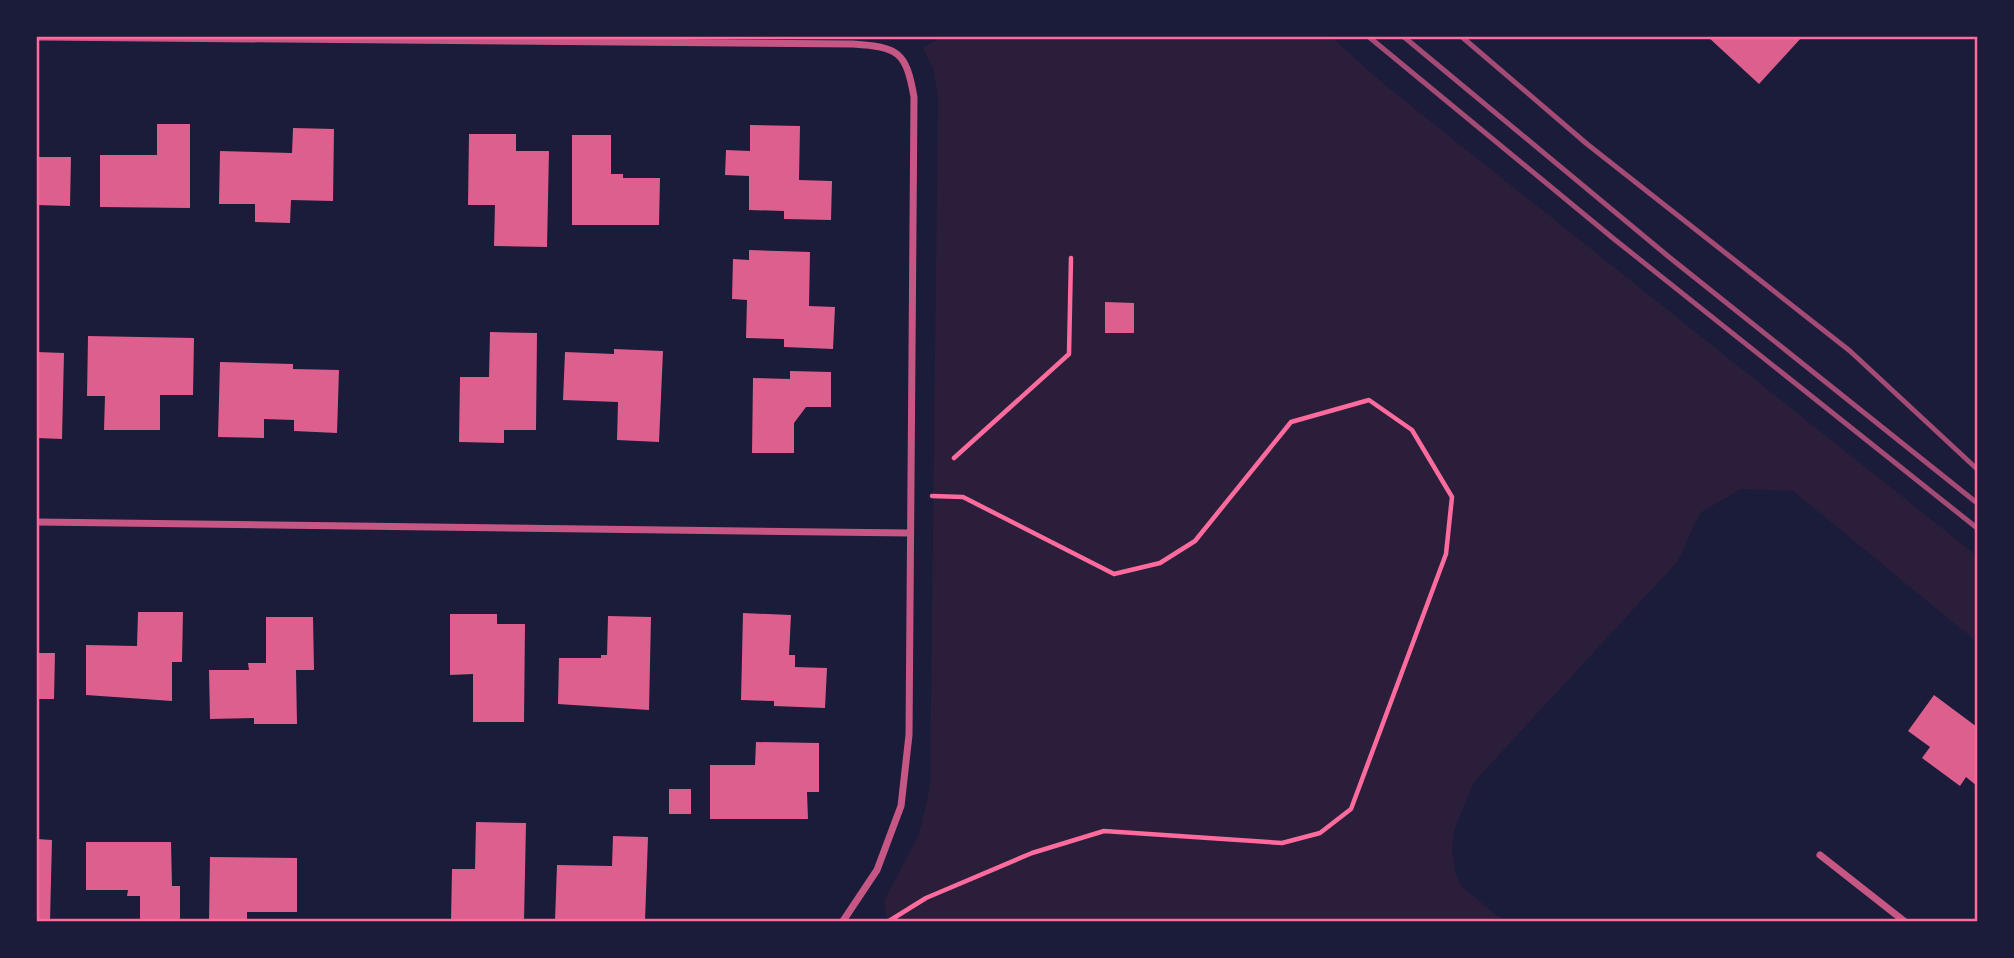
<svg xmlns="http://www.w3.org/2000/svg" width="2014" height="958" font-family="'Roboto Condensed',sans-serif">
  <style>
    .green { fill: #2a1e3b }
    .building { fill: #dd5f8e }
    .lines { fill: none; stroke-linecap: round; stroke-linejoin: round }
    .path { stroke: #ff6b9d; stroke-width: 4.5 }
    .minor { stroke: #c65784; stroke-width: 7 }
    .rail { stroke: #a44b75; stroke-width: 5 }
    .neatline { fill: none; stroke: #ff6b9d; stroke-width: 2.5 }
  </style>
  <rect width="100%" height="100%" fill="#1b1b3a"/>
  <path class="green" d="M941,37H1331L1385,85L1977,556V642L1793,491L1741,489L1700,513L1678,561L1474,782L1455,828L1452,849L1455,871L1461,886L1504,921H887L884,901L919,834L930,787L938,98L934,71L923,48Z"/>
  <path class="building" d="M1708,37H1802L1759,84Z
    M157,124H190V208L100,207V155H157Z
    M750,125L800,126L799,180L832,181L831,220L784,219V211L749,210V176L725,175L726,150L750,151Z
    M293,128L334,129L333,201L291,200L290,223L255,222V204H219L220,151L292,153Z
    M469,134H516V151H549L547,247L494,246L495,205H468Z
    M572,135H611V174H623V178H660L659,225H572Z
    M37,157H71L70,206L37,205Z
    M749,250L810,252L809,306L835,307L833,349L784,347V339L746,338L747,300L732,299L733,259L749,260Z
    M1105,302L1134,303V333H1105Z
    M490,332L537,333L536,430H504V443L459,442L460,377H489Z
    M88,336L194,338L193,395H160V430H104L105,396H87Z
    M614,349L663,351L659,442L617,440L618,402L563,400L565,352L614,354Z
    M37,352L64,353L62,439L37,438Z
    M220,362L293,364V369L339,370L337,433L294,431V420L264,419V438L218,437Z
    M790,371L831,372V407H806L794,423V453H752L753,378L790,379Z
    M138,612H183L182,662H172V701L86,695V645L137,646Z
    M743,613L791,615L789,655H795V667L827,668L825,708L774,706V701L741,700Z
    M450,614H497V624H525L524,722H473V674L450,675Z
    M608,616L651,617L649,710L558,704L559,658H601V655H607Z
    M266,617H313L314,670H296L297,724H254V718L210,719L209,670H249L248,663H266Z
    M37,653H55L54,699H37Z
    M1934,695L1977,727V786L1966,777L1960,786L1922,758L1930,747L1908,731Z
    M756,742L819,743V792H807L808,819H710V765H755Z
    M669,789H691V814H669Z
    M476,822L526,823L524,921H451L452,869H475Z
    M613,836L648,837L645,921H555L557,865L612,866Z
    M37,839L52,840L50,921H37Z
    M86,842H171L172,886H180V921H140V896H127L128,890H86Z
    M210,857L297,858V912H247V921H209Z"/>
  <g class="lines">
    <path class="path" d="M954,458L1069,354L1071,258
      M889,921L926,898L1032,853L1104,831L1282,843L1320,833L1351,809L1446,554L1452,497L1412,430L1369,400L1291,422L1195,541L1160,563L1114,574L963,497L932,496"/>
    <path class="minor" d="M37,37L853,44C898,47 906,51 914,97L909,735L901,806L877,870L843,921
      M37,522L910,533
      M1820,855L1904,921"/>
    <path class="rail" d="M1369,37L1614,239L1977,528
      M1404,37L1669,257L1977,503
      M1462,37L1587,144L1850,351L1977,469"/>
  </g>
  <rect width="2014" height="958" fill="none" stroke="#1b1b3a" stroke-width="77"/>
  <rect x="38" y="38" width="1938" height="882" class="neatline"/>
</svg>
